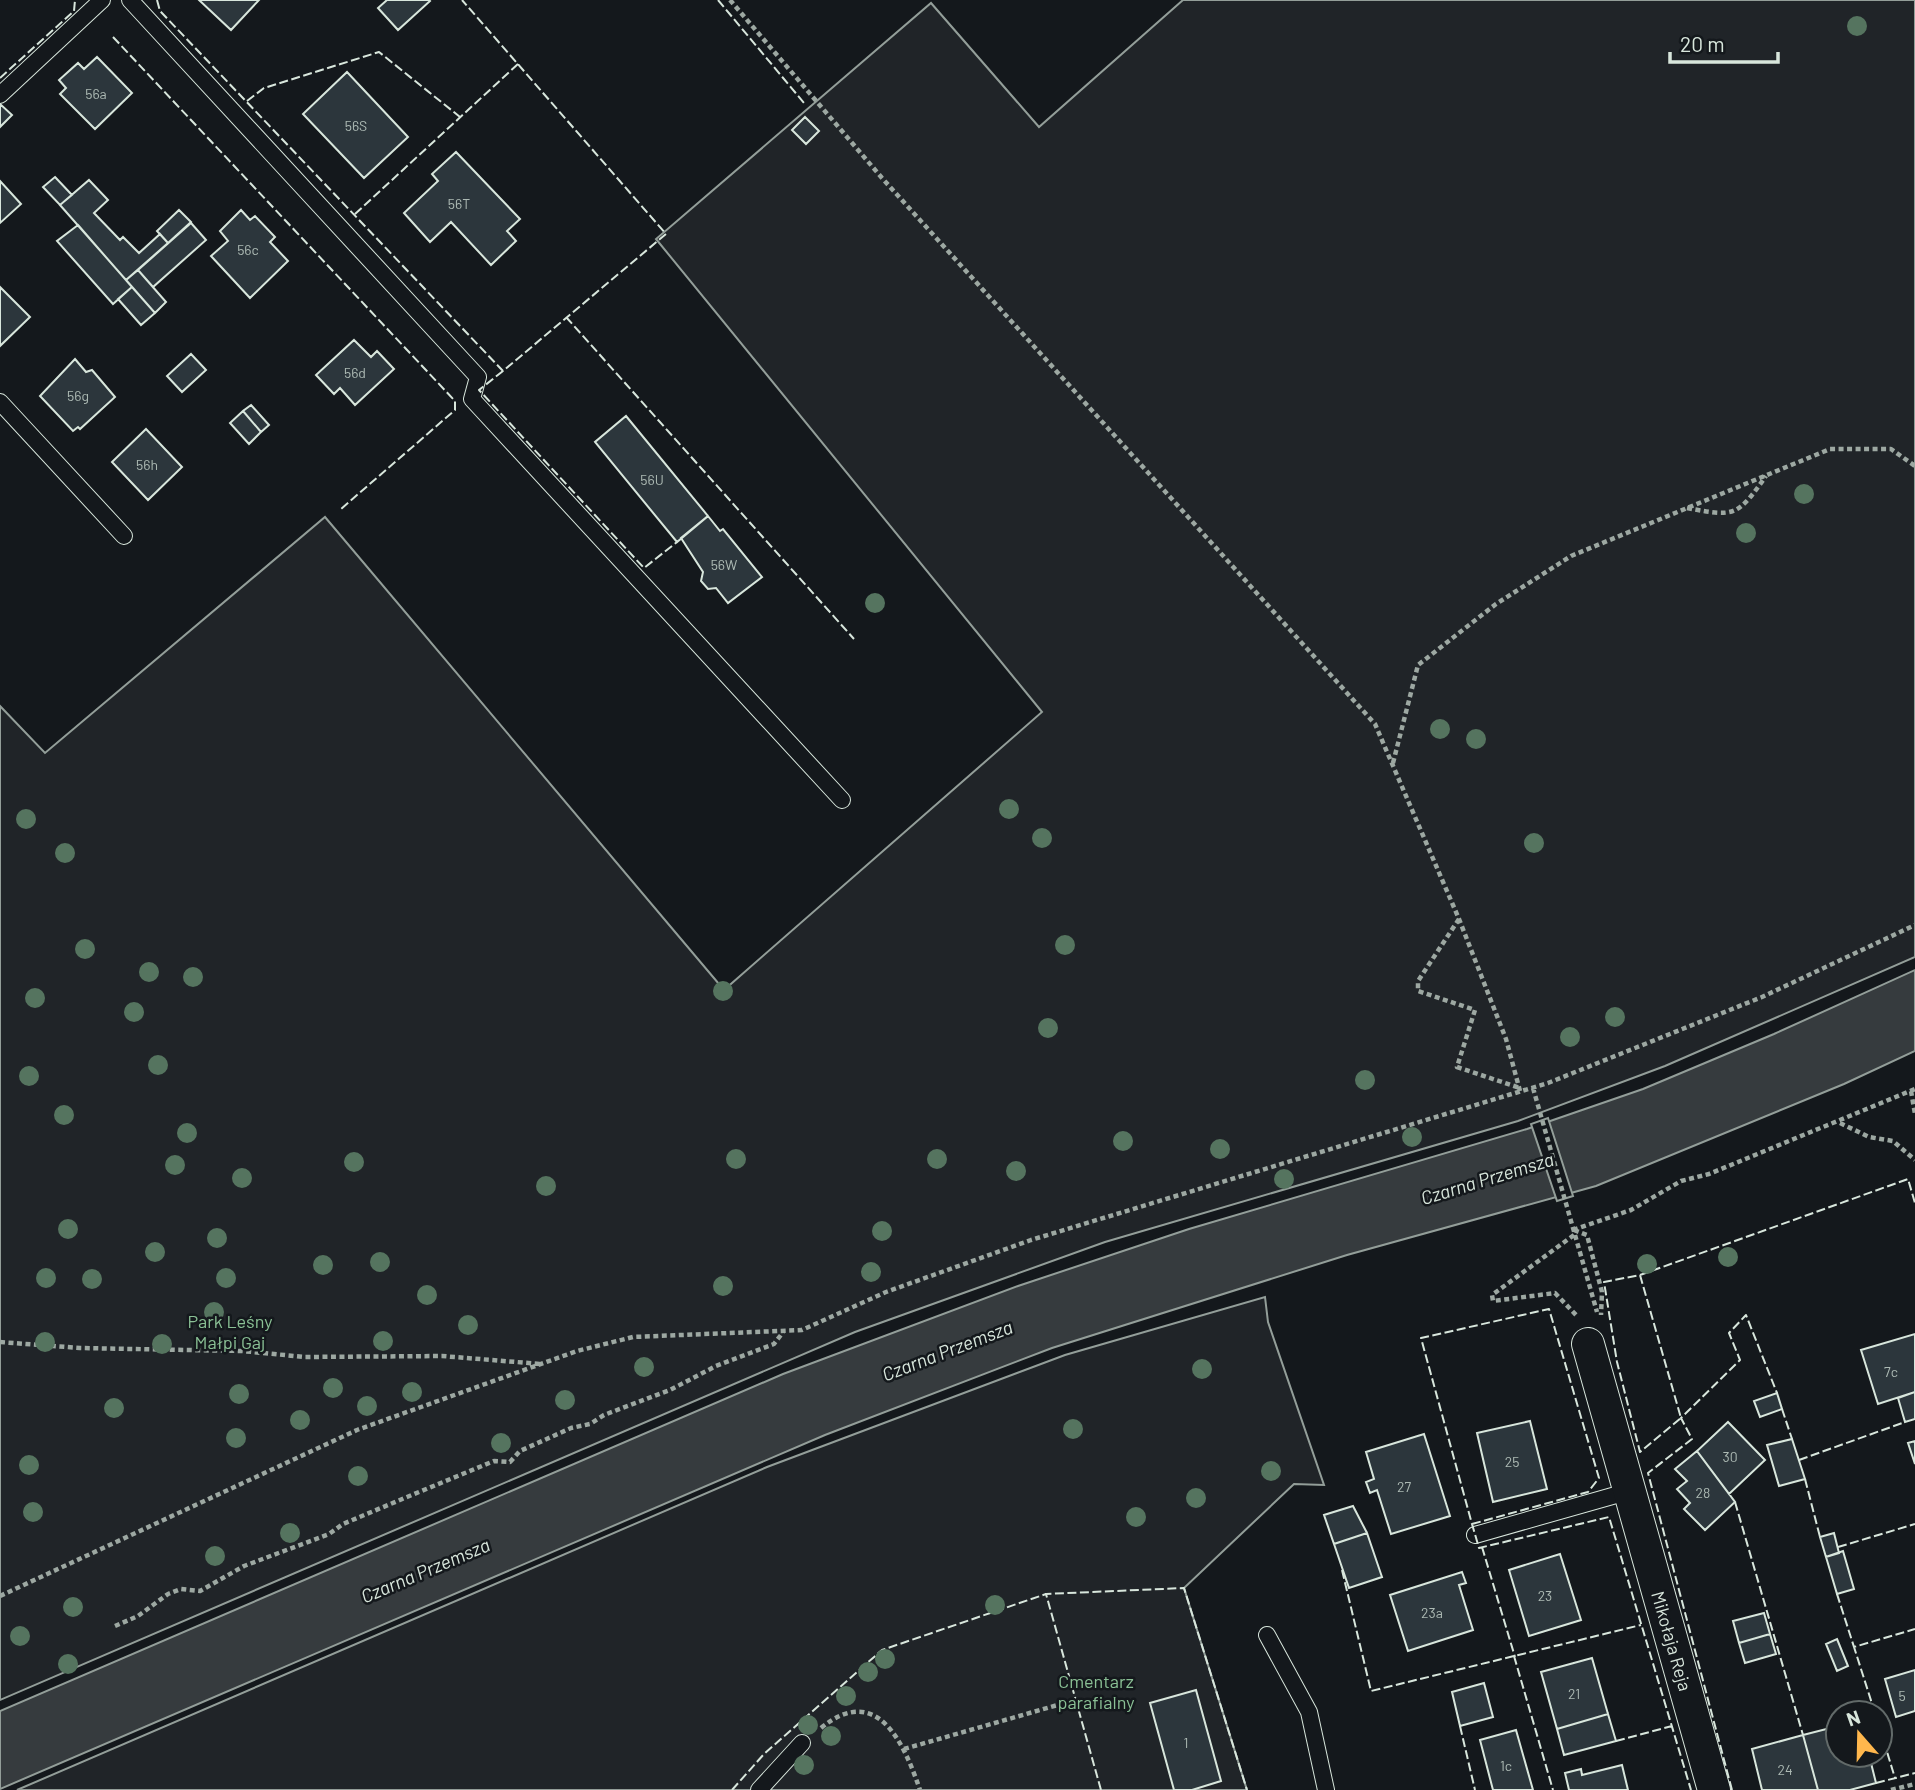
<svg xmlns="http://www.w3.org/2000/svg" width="1915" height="1790" font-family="Barlow,sans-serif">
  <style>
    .green { fill: #202428; stroke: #939e99; stroke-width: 2 }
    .water { fill: #363b3e; stroke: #939e99; stroke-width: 2 }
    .pier { fill: #14181c; stroke: #939e99; stroke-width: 2 }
    .building { fill: #2c363c; stroke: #d8e6dc; stroke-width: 2 }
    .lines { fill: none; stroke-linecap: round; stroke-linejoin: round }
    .lane-casing { stroke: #d8e6dc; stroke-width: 18 }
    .street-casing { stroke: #d8e6dc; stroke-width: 34 }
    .path { stroke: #9da8a2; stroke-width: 4.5; stroke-dasharray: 5 3.5; stroke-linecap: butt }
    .lane { stroke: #14181c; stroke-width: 16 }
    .street { stroke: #14181c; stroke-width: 32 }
    .fence { stroke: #d8e6dc; stroke-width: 2; stroke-dasharray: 9 3.5; stroke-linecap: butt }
    .tree { fill: #55745f }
    .labels { text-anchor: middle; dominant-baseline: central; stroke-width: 5; stroke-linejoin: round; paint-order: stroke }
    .number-label { font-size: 14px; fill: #adbab4 }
    .park-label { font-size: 18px; fill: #8ac095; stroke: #14181c }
    .street-label { font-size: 18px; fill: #d8e6dc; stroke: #14181c }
    .water-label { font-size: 19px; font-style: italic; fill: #d8e6dc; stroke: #14181c }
  </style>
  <rect width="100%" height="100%" fill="#14181c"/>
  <path class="green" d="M1183,0H1915V957L1665,1066L1518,1121L1105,1242L855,1332L0,1700V706L45,753L325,517L724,990L1042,712L656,239L931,3L1039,127Z
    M1265,1297L1268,1322L1324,1485L1294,1484L1184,1588L1247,1790H17L767,1467L1065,1355Z"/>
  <path class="water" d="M1915,970V1051L1844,1084L1596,1186L1347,1255L1052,1348L825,1435L0,1789V1711L783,1374L1018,1286L1189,1229L1527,1129L1643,1089L1774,1034Z"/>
  <path class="pier" d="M1548,1118L1573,1196L1557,1201L1531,1124Z"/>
  <path class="building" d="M199,0H259L231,30Z
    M387,0H429L430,1L398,30L378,8Z
    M97,57L132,93L95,129L60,94L66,88L59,80L78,63L84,69Z
    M347,72L408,137L364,178L303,114Z
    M0,104L12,115L0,127Z
    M805,117L819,131L806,144L792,130Z
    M456,152L520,219L507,231L516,241L491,265L451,222L430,242L404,213L438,181L432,174Z
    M55,177L72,195L60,205L43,187Z
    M89,180L108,200L94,213L120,240L123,237L139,253L160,234L168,243L126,280L60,205Z
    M0,181L21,204L0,223Z
    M179,210L191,222L168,243L157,231Z
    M241,210L250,220L255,216L275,237L270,242L288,261L250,298L211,256L228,241L220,231Z
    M191,223L206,240L153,287L138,270Z
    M78,225L132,287L113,304L57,241Z
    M138,270L166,302L155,313L126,280Z
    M0,287L30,317L0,346Z
    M132,287L155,313L141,325L118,299Z
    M354,340L371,357L377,351L394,369L355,405L340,388L334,394L316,375Z
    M191,354L206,370L182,392L167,376Z
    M75,359L86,372L92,370L115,397L80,429L78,427L73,431L40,396Z
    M251,405L269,425L261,432L243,411Z
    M243,411L261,432L249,444L230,423Z
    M626,416L708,516L677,542L595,442Z
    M146,429L182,467L148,500L112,462Z
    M708,516L720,531L723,529L762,577L728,603L716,588L708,589L701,581L703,572L681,538Z
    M1915,1334V1392L1878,1404L1861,1350Z
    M1915,1392V1419L1905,1422L1898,1398Z
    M1777,1393L1782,1409L1760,1417L1754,1401Z
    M1530,1421L1547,1489L1493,1502L1477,1433Z
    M1728,1422L1765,1460L1729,1494L1697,1451Z
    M1424,1434L1450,1516L1391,1534L1377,1490L1370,1493L1366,1482L1374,1479L1366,1452Z
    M1792,1439L1805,1479L1779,1486L1767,1445Z
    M1915,1441V1464L1908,1443Z
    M1697,1451L1735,1502L1705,1530L1684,1509L1690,1503L1677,1489L1687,1481L1675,1469Z
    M1353,1506L1367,1533L1334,1544L1324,1515Z
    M1367,1533L1382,1577L1349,1588L1334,1544Z
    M1834,1533L1839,1553L1826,1557L1820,1537Z
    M1843,1551L1854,1589L1837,1594L1826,1557Z
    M1560,1554L1581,1620L1529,1636L1509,1570Z
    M1462,1572L1466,1583L1459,1585L1473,1630L1408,1651L1390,1595Z
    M1764,1613L1770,1634L1739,1643L1733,1621Z
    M1770,1634L1776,1654L1745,1663L1739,1643Z
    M1837,1639L1848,1666L1837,1671L1826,1644Z
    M1592,1658L1608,1714L1557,1729L1541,1672Z
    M1915,1670V1711L1896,1717L1885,1679Z
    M1484,1683L1493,1717L1460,1726L1452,1692Z
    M1196,1690L1221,1781L1192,1790H1174L1150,1703Z
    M1608,1714L1616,1741L1564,1755L1557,1729Z
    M1838,1726V1755H1869L1876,1783L1850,1790H1818L1803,1735Z
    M1516,1730L1533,1790H1493L1480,1740Z
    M1803,1735L1818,1790H1762L1752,1749Z
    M1622,1765L1628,1790H1569L1565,1773L1581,1769L1582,1775Z"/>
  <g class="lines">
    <defs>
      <path id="lane" d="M130,0L478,377L472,399L842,800
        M0,95L102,0
        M0,402L124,536
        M1475,1535L1630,1491
        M1267,1635L1309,1712L1326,1790
        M759,1790L802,1743"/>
      <path id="street" d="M1588,1344L1714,1790"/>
    </defs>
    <use href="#lane" class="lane-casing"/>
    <use href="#street" class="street-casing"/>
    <path class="path" d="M730,0L882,178L1375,724L1459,919L1506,1039L1520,1091
      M1687,508C1735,517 1737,517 1766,476
      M1393,763L1418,665L1496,604L1571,556L1830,449H1891L1915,466
      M1459,919L1418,981V991L1475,1010L1457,1067L1520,1088
      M1533,1088L1597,1312
      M1911,1091L1915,1114
      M1840,1123L1869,1137L1893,1141L1915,1160
      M1573,1230L1631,1210L1681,1181L1709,1174L1915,1089
      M1574,1230L1587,1235L1602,1292L1601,1315
      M1574,1235L1492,1295L1493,1301L1555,1293L1576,1315
      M0,1342L80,1348L242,1351L305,1357L442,1356L541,1364
      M0,1596L357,1430L577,1351L633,1337L802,1330L886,1292L1031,1240L1548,1083L1762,997L1915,925
      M115,1626L138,1616L168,1594L181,1589L200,1591L244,1566L329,1534L343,1524L407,1497L494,1461L510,1462L520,1451L571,1428L590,1424L604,1415L670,1390L716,1366L774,1344L784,1331
      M821,1728C877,1682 904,1743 920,1790
      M904,1749L1068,1702
      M1891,1790L1915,1784"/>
    <use href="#lane" class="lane"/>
    <use href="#street" class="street"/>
    <path class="fence" d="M157,0L160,11L503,371L666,234L462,0
      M718,0L804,103
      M113,37L455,401V410L341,509
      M0,78L74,11L75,0
      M247,101L264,88L379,52L460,117
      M355,214L518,64
      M566,317L854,639
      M503,371L479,390L644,568L677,542
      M1640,1275L1681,1418L1640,1452L1617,1362L1604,1282Z
      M1640,1275L1908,1179L1915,1203
      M1782,1409L1792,1439
      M1799,1460L1905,1422
      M1805,1479L1820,1537
      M1735,1502L1803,1735
      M1472,1524L1588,1492L1599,1478L1549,1309L1421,1338L1472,1524L1479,1548L1609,1517L1691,1790
      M1482,1547L1515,1657
      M1838,1547L1915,1524
      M1342,1570L1371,1691L1641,1625
      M1837,1594L1854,1647
      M1514,1656L1553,1790
      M1875,1713L1854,1647L1915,1629
      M1460,1726L1475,1790
      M1880,1729L1895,1778
      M1616,1741L1672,1726
      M1876,1783L1915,1773
      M732,1790L764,1754L882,1650L1046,1594
      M1101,1790L1046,1594L1184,1588L1247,1790
      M1732,1790L1648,1473L1692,1439L1681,1418L1740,1360L1729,1333L1746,1315L1777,1393"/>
  </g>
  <g class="tree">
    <circle cx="1857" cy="26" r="10"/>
    <circle cx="1804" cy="494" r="10"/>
    <circle cx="1746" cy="533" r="10"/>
    <circle cx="875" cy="603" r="10"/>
    <circle cx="1440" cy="729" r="10"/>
    <circle cx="1476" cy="739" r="10"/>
    <circle cx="1009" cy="809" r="10"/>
    <circle cx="26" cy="819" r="10"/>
    <circle cx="1042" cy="838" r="10"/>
    <circle cx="1534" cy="843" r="10"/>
    <circle cx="65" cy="853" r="10"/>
    <circle cx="1065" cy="945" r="10"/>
    <circle cx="85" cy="949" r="10"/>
    <circle cx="149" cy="972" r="10"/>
    <circle cx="193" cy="977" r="10"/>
    <circle cx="723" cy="991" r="10"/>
    <circle cx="35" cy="998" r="10"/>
    <circle cx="134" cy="1012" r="10"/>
    <circle cx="1615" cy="1017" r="10"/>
    <circle cx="1048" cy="1028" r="10"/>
    <circle cx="1570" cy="1037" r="10"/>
    <circle cx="158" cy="1065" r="10"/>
    <circle cx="29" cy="1076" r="10"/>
    <circle cx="1365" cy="1080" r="10"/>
    <circle cx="64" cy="1115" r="10"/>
    <circle cx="187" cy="1133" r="10"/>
    <circle cx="1412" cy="1137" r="10"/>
    <circle cx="1123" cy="1141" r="10"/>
    <circle cx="1220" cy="1149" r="10"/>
    <circle cx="736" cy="1159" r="10"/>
    <circle cx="937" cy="1159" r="10"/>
    <circle cx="354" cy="1162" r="10"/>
    <circle cx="175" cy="1165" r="10"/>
    <circle cx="1016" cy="1171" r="10"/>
    <circle cx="242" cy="1178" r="10"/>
    <circle cx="1284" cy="1179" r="10"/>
    <circle cx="546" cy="1186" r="10"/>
    <circle cx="68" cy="1229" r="10"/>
    <circle cx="882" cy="1231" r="10"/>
    <circle cx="217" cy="1238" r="10"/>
    <circle cx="155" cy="1252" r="10"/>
    <circle cx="1728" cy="1257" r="10"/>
    <circle cx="380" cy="1262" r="10"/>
    <circle cx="1647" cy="1264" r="10"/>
    <circle cx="323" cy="1265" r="10"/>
    <circle cx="871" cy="1272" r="10"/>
    <circle cx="46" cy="1278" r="10"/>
    <circle cx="226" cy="1278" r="10"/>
    <circle cx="92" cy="1279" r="10"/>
    <circle cx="723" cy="1286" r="10"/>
    <circle cx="427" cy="1295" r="10"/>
    <circle cx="214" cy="1312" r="10"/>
    <circle cx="468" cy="1325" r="10"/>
    <circle cx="383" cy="1341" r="10"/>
    <circle cx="45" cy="1342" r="10"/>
    <circle cx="162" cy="1344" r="10"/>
    <circle cx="644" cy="1367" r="10"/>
    <circle cx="1202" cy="1369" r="10"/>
    <circle cx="333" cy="1388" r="10"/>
    <circle cx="412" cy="1392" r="10"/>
    <circle cx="239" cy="1394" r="10"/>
    <circle cx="565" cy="1400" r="10"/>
    <circle cx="367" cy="1406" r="10"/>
    <circle cx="114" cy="1408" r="10"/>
    <circle cx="300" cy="1420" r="10"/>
    <circle cx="1073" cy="1429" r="10"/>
    <circle cx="236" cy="1438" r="10"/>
    <circle cx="501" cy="1443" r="10"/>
    <circle cx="29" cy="1465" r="10"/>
    <circle cx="1271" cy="1471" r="10"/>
    <circle cx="358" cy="1476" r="10"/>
    <circle cx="1196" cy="1498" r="10"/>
    <circle cx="33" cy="1512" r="10"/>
    <circle cx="1136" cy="1517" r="10"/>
    <circle cx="290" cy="1533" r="10"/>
    <circle cx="215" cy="1556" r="10"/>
    <circle cx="995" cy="1605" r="10"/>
    <circle cx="73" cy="1607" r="10"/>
    <circle cx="20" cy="1636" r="10"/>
    <circle cx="885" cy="1659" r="10"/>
    <circle cx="68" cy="1664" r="10"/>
    <circle cx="868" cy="1672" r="10"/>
    <circle cx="846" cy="1696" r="10"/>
    <circle cx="808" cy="1725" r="10"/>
    <circle cx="831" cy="1736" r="10"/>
    <circle cx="804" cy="1765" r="10"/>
  </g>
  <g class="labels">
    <g class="number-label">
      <text x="96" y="93">56a</text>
      <text x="356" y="125">56S</text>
      <text x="459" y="203">56T</text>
      <text x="248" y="249">56c</text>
      <text x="355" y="372">56d</text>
      <text x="78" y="395">56g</text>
      <text x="147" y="464">56h</text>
      <text x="652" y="479">56U</text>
      <text x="724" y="564">56W</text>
      <text x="1891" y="1371">7c</text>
      <text x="1730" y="1456">30</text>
      <text x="1512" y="1461">25</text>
      <text x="1404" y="1486">27</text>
      <text x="1703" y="1492">28</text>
      <text x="1545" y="1595">23</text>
      <text x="1432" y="1612">23a</text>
      <text x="1574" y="1693">21</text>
      <text x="1902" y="1695">5</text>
      <text x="1186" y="1742">1</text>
      <text x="1506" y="1765">1c</text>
      <text x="1785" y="1769">24</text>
    </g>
    <g class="park-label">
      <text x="230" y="1321">Park Leśny<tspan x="230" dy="21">Małpi Gaj</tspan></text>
      <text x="1096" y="1681">Cmentarz<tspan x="1096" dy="21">parafialny</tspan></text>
    </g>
    <g class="street-label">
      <text transform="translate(1672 1641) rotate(74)">Mikołaja Reja</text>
    </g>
    <g class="water-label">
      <text transform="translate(1487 1178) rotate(-17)">Czarna Przemsza</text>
      <text transform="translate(947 1350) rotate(-21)">Czarna Przemsza</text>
      <text transform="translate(425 1570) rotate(-23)">Czarna Przemsza</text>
    </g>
  </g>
  <g transform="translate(1859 1734) rotate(340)"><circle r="33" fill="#14181c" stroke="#626a69" stroke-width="2"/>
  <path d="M0-5L12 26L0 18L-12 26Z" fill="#ffb74d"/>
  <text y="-10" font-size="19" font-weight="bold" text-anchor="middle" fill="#d8e6dc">N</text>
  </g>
  <path d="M1670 52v10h108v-10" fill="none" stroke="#d8e6dc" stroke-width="3.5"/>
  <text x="1680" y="52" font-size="21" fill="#d8e6dc" stroke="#14181c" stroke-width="5" paint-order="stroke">20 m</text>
</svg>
